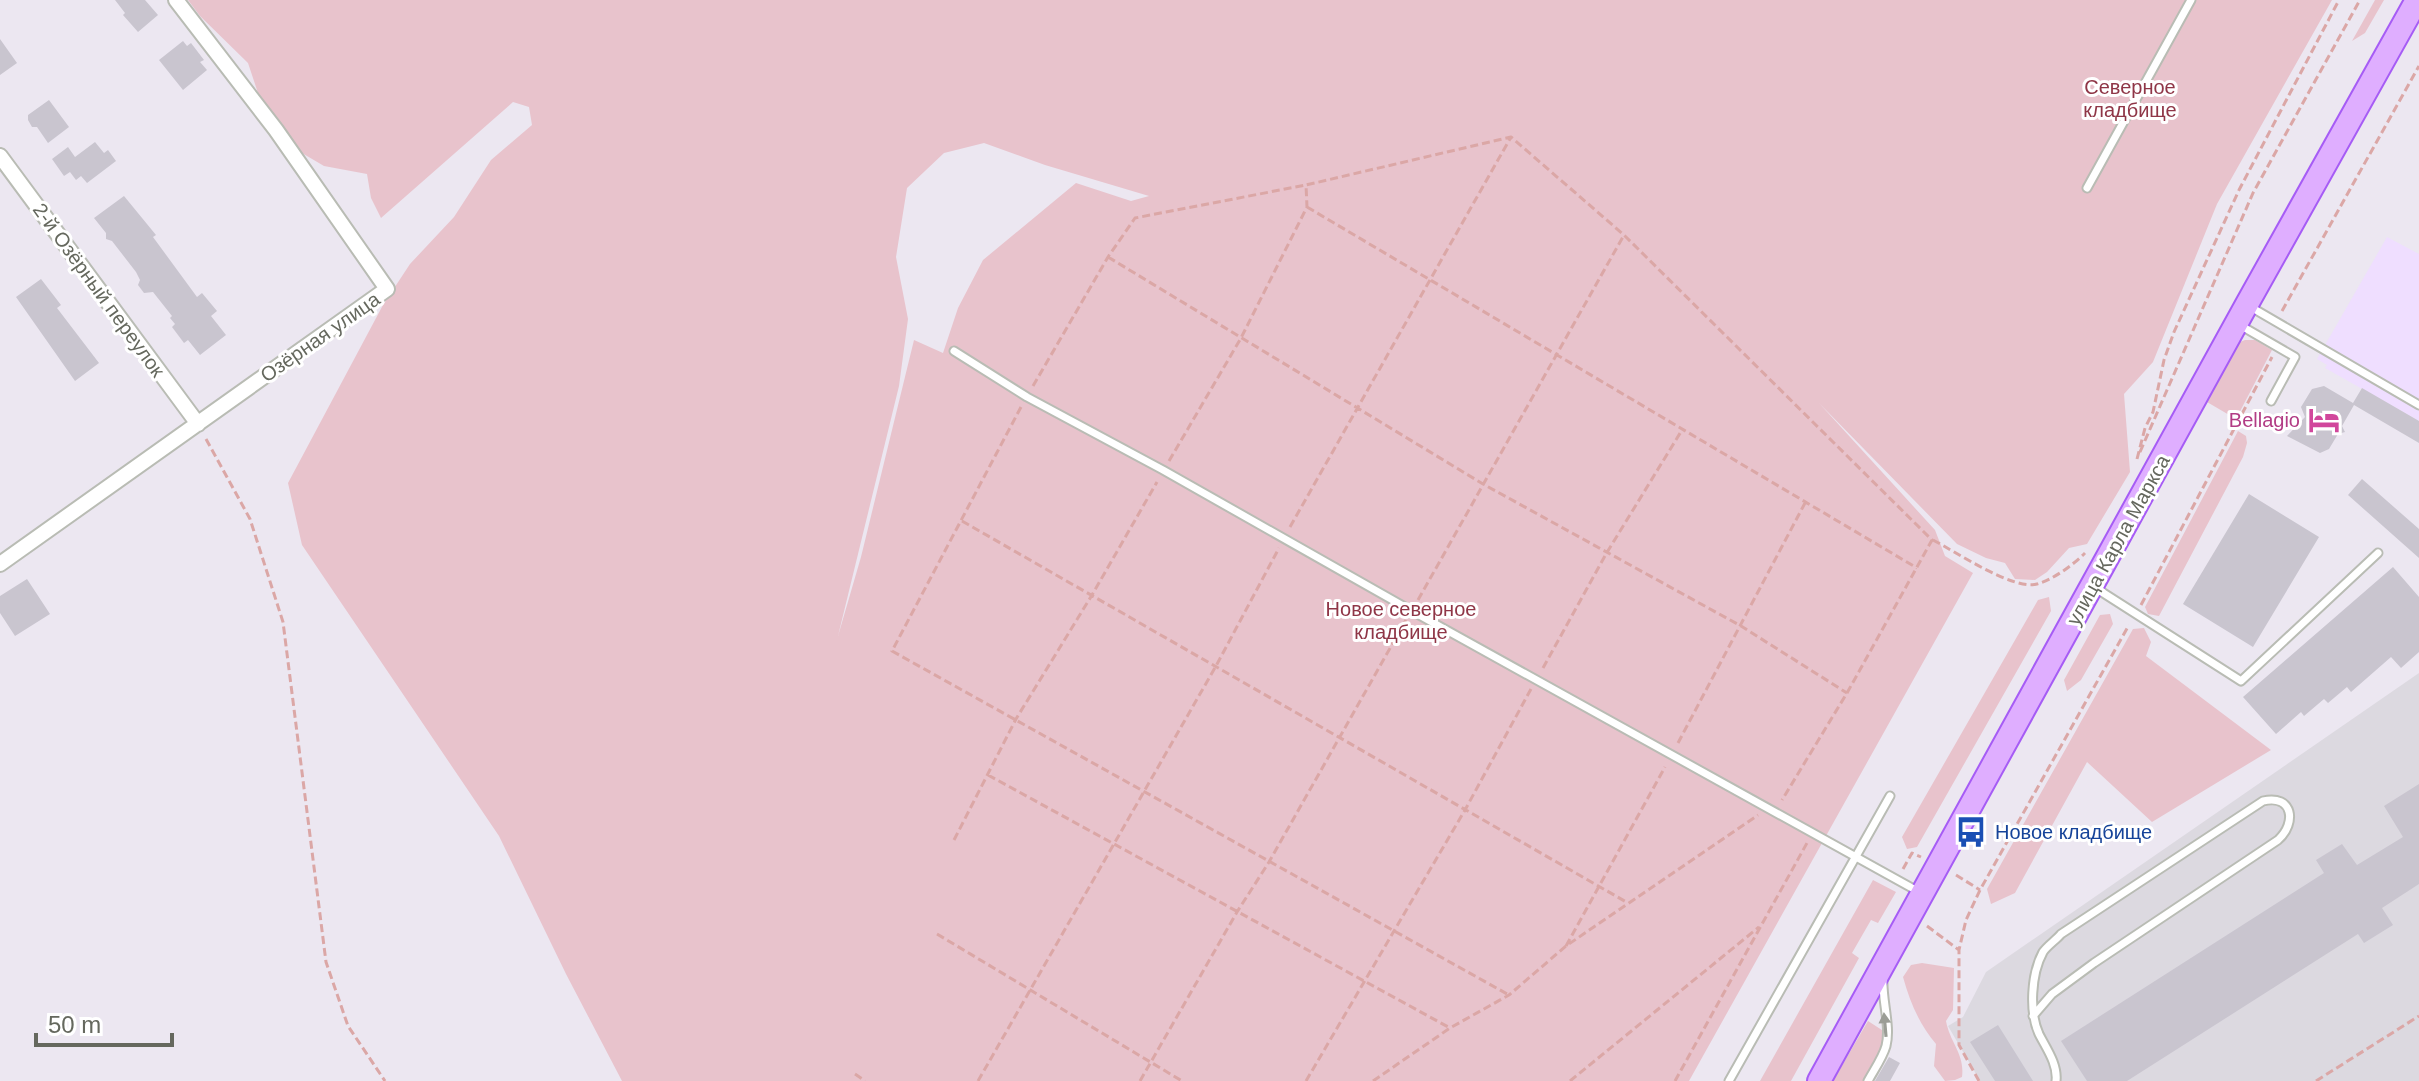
<svg xmlns="http://www.w3.org/2000/svg" width="2419" height="1081" font-family="Arial,sans-serif">
<rect width="100%" height="100%" fill="#ece7f1"/>
<!-- commercial -->
<path fill="#efdeff" d="M2387,237L2419,254V421L2325,368L2327,365L2317,359Z"/>
<!-- industrial -->
<path fill="#dcd9e0" d="M2419,673V1081H1980L1948,1026L1963,1017L1986,972Z"/>
<!-- green -->
<path fill="#e8c3cc" fill-rule="evenodd" d="M188,0H2332L2217,204L2153,362L2124,394L2130,472L2087,544L2069,548L2047,572L2035,580L2015,579L2005,563L1986,558L1957,544L1819,403L1935,530L1945,556L1973,573L1689,1081H622L566,974L499,836L302,545L288,483L383,305L410,264L454,217L491,160L532,125L529,107L513,102L381,218L371,198L367,174L324,166L290,146L258,93L248,63L200,16ZM984,143L1045,165L1149,196L1131,201L1076,183L983,260L958,308L943,353L914,340L861,557L838,636L899,386L908,319L896,257L907,188L944,153Z
M2375,0H2384L2365,33L2352,41Z
M2245,340H2255L2272,350L2236,419L2207,402L2240,342Z
M2238,431L2246,436L2247,443L2243,457L2159,616L2148,614L2145,607Z
M2049,597L2051,611L1917,847L1907,849L1902,837L2038,600Z
M2110,614L2113,624L2081,680L2067,691L2064,680L2100,615Z
M2144,628L2151,642L2146,656L2271,750L2152,822L2087,762L2015,893L1991,904L1987,889L2133,629Z
M1873,880L1896,892L1878,923L1871,920L1852,953L1859,958L1791,1081H1760Z
M1922,963L1954,968L1953,1010L1946,1021C1950,1043 1965,1054 1962,1077L1955,1080L1945,1081L1934,1066L1936,1044C1919,1024 1910,1002 1903,977L1911,965Z
M1868,1021L1885,1032V1045L1865,1081H1833Z"/>
<!-- building -->
<path fill="#c9c5cf" d="M115,0H145L158,15L138,32L123,15L125,13Z
M0,39L17,63L0,75Z
M183,41L187,46L191,43L204,60L200,62L207,70L183,90L159,60Z
M49,100L69,127L48,143L37,127H32L28,120V115Z
M95,142L104,153L108,150L116,161L87,183L81,176L76,180L70,172L64,176L52,159L68,147L75,157Z
M124,196L156,235L153,237L197,297L202,293L217,311L211,316L226,335L200,355L188,340L184,343L172,327L175,324L170,318L172,316L153,292L144,293L138,285L140,280L136,272L112,241L106,239V233L94,218Z
M41,279L61,305L57,308L99,363L75,381L16,297Z
M2324,386L2353,403L2362,388L2419,421V443L2354,405L2342,426L2345,432L2338,434L2329,449L2320,453L2287,436L2305,417L2301,407L2312,389Z
M2362,479L2419,529V558L2348,495Z
M2249,494L2319,537L2253,647L2183,604Z
M2393,567L2419,597V652L2401,668L2391,657L2351,692L2347,687L2328,703L2324,699L2304,716L2301,712L2276,734L2243,697Z
M27,579L50,614L15,636L0,613V596Z
M2419,784V884L2382,908L2393,925L2364,943L2358,934L2127,1081H2087L2061,1041L2324,873L2316,860L2342,844L2357,865L2403,837L2384,806Z
M1998,1025L2033,1081H1995L1970,1042Z
M1889,1057L1900,1063L1890,1081H1875Z"/>
<g fill="none" stroke-linecap="round" stroke-linejoin="round">
<defs>
<path id="service" d="M2087,188L2191,0
M2249,306L2419,405
M2238,324L2295,357L2271,401
M954,351L1027,397L1163,470L1412,611L1921,893
M2094,587L2241,681L2378,553
M2033,1016L2052,994L2094,963L2278,840C2297,823 2293,794 2263,801L2061,934C2056,940 2047,946 2043,952C2031,974 2029,1012 2039,1034C2046,1048 2058,1064 2056,1081
M1729,1081L1890,796
M1868,1081C1874,1070 1883,1057 1886,1046C1891,1027 1882,1000 1883,980"/>
<path id="minor" d="M0,156L198,424
M0,564L387,289L276,130L176,0"/>
<path id="primary" d="M1819,1081L2247,304L2417,0"/>
</defs>
<!-- service casing -->
<use href="#service" stroke="#b9bcb4" stroke-width="11"/>
<!-- minor casing -->
<use href="#minor" stroke="#b9bcb4" stroke-width="18"/>
<!-- primary casing -->
<use href="#primary" stroke="#a65cf5" stroke-width="26"/>
<!-- path -->
<path stroke="#dba7a6" stroke-width="3" stroke-dasharray="8 4" stroke-linecap="butt" d="M1307,207L1917,568
M1108,257L1483,484L1741,626L1847,693
M2282,311L2419,66
M1033,386L1108,257L1135,218L1306,185
M1021,407L892,651L1509,995
M206,439L250,519L283,622L326,962L348,1026L385,1081
M2140,452L2253,193L2360,0
M2137,459L2145,428L2153,412L2164,360L2174,332L2239,190L2339,0
M1169,461L1241,338L1307,207L1306,185L1511,137L1624,235L1932,540L1847,693L1782,800
M962,521L1628,903
M1290,527L1511,137
M1933,540C1956,552 2014,591 2037,584C2054,579 2073,565 2085,553
M1418,600L1624,235
M2141,605L2272,357
M1543,668L1606,554L1682,430
M1678,743L1805,503
M988,775L1450,1028
M954,840L1016,719L1092,595L1157,482
M1903,869L1912,853L1921,857
M1956,875L1980,890
M1927,926L1959,950
M937,934L1182,1081
M1566,946L1665,767
M855,1074L865,1081
M978,1081L1216,666L1279,548
M1140,1081L1237,912L1269,862L1406,620
M1306,1081L1465,810L1531,689
M1373,1081L1450,1028L1509,995L1566,946L1758,815
M1570,1081L1759,927
M1675,1081L1807,843
M1979,1081L1959,1045V950L1966,920L1980,890L2129,625
M2316,1081L2419,1016"/>
<!-- service -->
<use href="#service" stroke="#fff" stroke-width="7"/>
<!-- minor -->
<use href="#minor" stroke="#fff" stroke-width="14"/>
<!-- primary -->
<use href="#primary" stroke="#dfaeff" stroke-width="22"/>
</g>
<!-- one-way arrows -->
<defs><path id="oneway-solid" d="M-6-.8H1V-3.2L6.5 0L1 3.2V.8H-6Z" transform="scale(2)"/></defs>
<use fill="#9b9d96" href="#oneway-solid" transform="translate(1885 1025) rotate(-95)"/>
<!-- icons -->
<defs>
<symbol id="hotel-bare" viewBox="-9 -9 18 18"><path d="M-6-4.5h1.5V1H6V5H4.5V3h-9V5H-6ZM-4 0a1.8 1.8 0 1 1 3.6 0ZM.5 0V-2.5h3Q6-2.5 6 0Z" fill="#d1479c" stroke="#fff" stroke-width="2.5" paint-order="stroke"/></symbol>
<symbol id="bus-bare" viewBox="-9 -9 18 18"><path d="M-5-6H5V4H4V6H2V4H-2V6H-4V4H-5ZM-3.5-4V0h7V-4ZM-3.5 1.2v1.5H-2V1.2ZM2 1.2v1.5H3.5V1.2Z" fill="#1a4fb4" stroke="#fff" stroke-width="2.5" paint-order="stroke"/></symbol>
</defs>
<g fill-rule="evenodd">
<use href="#hotel-bare" x="2302" y="398" width="44" height="44"/>
<use href="#bus-bare" x="1949" y="810" width="44" height="44"/>
</g>
<g text-anchor="middle" dominant-baseline="central" stroke-width="6" stroke-linejoin="round" paint-order="stroke">
<!-- park labels -->
<g font-size="20" fill="#8f3647" stroke="#fff">
<text x="2130" y="87">Северное<tspan x="2130" dy="23">кладбище</tspan></text>
<text x="1401" y="609">Новое северное<tspan x="1401" dy="23">кладбище</tspan></text>
</g>
<!-- street labels -->
<g font-size="20" fill="#65685e" stroke="#fff">
<text transform="translate(99 290) rotate(54)">2-й Озёрный переулок</text>
<text transform="translate(320 337) rotate(-35)">Озёрная улица</text>
<text transform="translate(2118 540) rotate(-61)">улица Карла Маркса</text>
</g>
<!-- hotel labels -->
<g font-size="20" fill="#b23c85" stroke="#fff" text-anchor="end">
<text x="2300" y="420">Bellagio</text>
</g>
<!-- transit labels -->
<g font-size="20" fill="#164399" stroke="#fff" text-anchor="start">
<text x="1995" y="832">Новое кладбище</text>
</g>
</g>
<!-- scale -->
<path d="M36 1033v12h136v-12" fill="none" stroke="#65685e" stroke-width="4"/>
<text x="48" y="1033" font-size="24" fill="#65685e" stroke="#ffffff" stroke-width="6" paint-order="stroke">50 m</text>
</svg>
